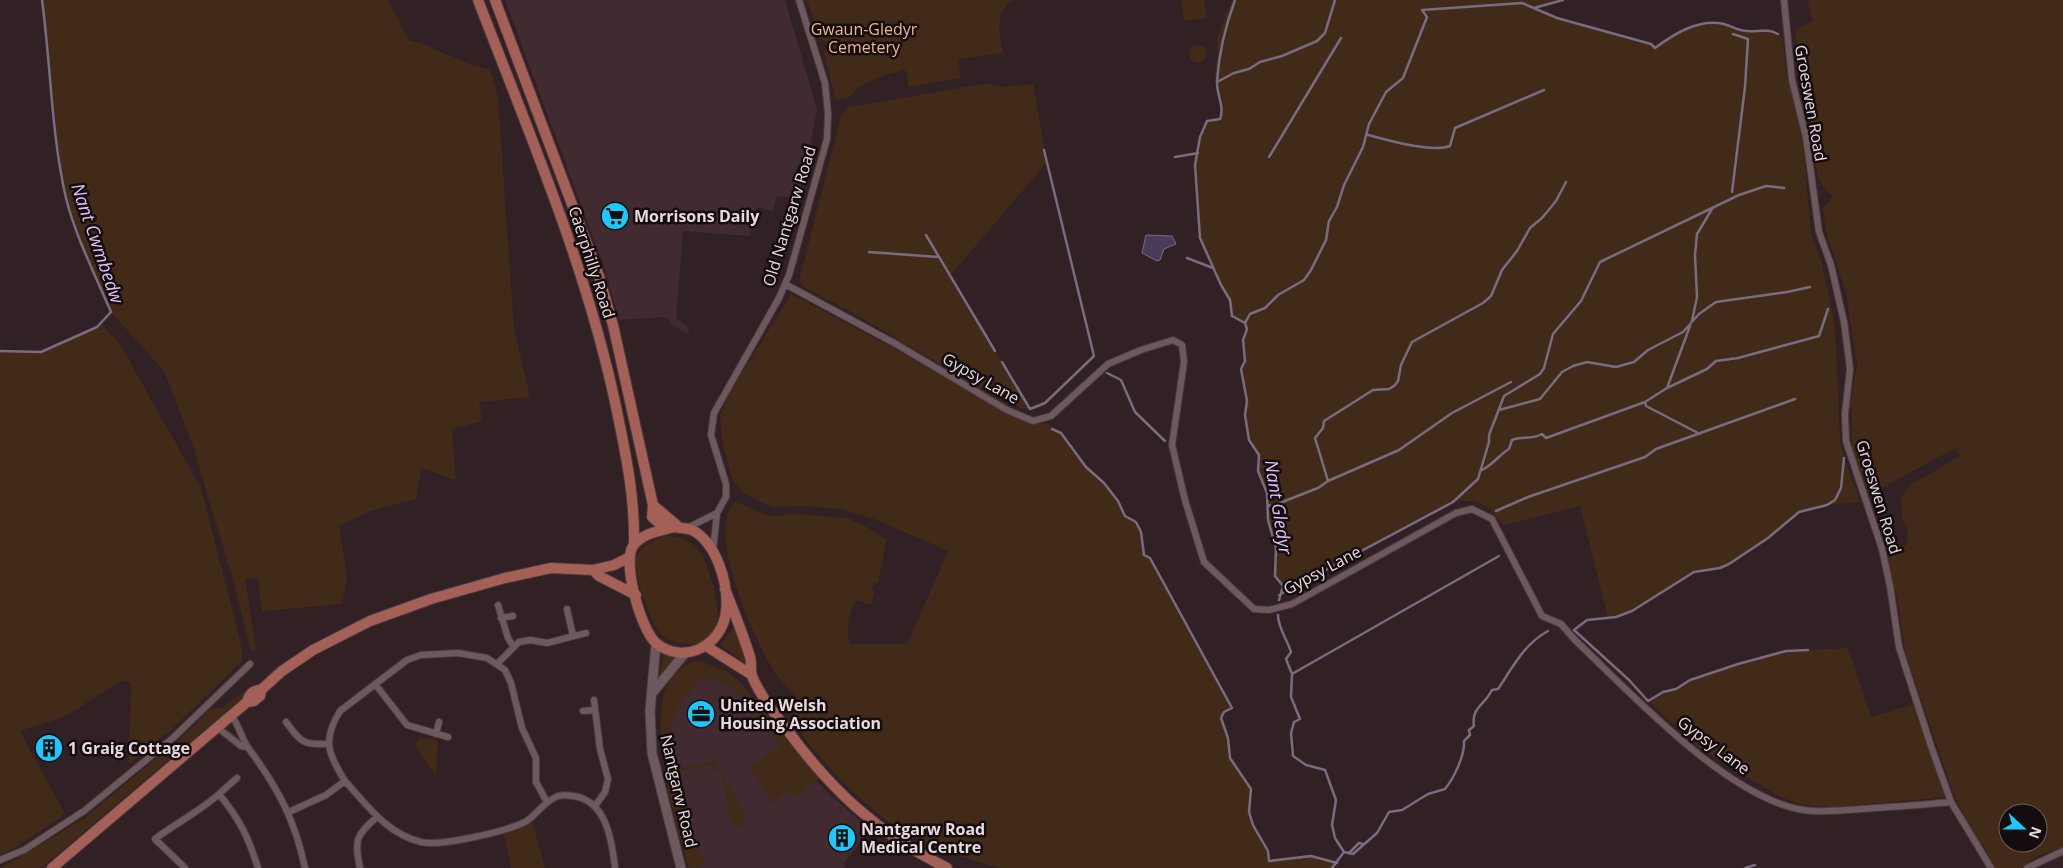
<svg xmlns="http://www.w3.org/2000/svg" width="2063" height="868" font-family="'Open Sans',sans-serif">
<rect width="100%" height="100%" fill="#312024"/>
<!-- built -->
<path fill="#422b30" d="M505,0H785L817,109L807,163L799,164L795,172L802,182L797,199L777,196L772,211L757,207L749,236L683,231L676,318L689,328L688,334L672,325L666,317L619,320L606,272Z
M685,668L732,681L809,773L831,796L871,830L843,864L846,868H689L679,833L662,734Z"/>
<!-- green -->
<path fill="#412b18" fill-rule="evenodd" d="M42,0H388L409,40C437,47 461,64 490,70L498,97L514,328L530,397L479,402L482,421L452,429L456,480L421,468L416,499L370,511L339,526L347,578L342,604L262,611L258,578L245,579L256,648L254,651H251L233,580L192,443L164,371L111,312L92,270L66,199L51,101L48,40Z
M807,0H1013C994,14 999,33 1003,53L958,59L961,78L908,87L906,70C885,75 861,80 849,98L836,100L824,53L827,48L825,41L820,39Z
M1181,0H1204L1207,18L1184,21Z
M1232,0H1563L1534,8L1557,18L1651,44L1655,48L1671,36L1694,25L1710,24H1723L1747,31L1771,30L1783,39L1787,77L1799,115L1803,147L1811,233L1822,263L1835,325L1840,440L1844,458L1860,502L1827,505L1799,512L1768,538L1729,564L1720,568L1694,572L1632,611L1616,617L1608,618L1580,506L1503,525C1487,504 1480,498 1453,502L1279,595L1283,586L1275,576L1276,548L1268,520L1267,493L1258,471L1259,455L1249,440L1245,415L1247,401L1241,369L1245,361L1243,340L1247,329L1245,323L1232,316L1230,300L1221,285L1200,238L1195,165L1200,137L1207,121L1220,119C1225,106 1216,92 1217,78H1214L1218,54L1217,39Z
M1807,0H2063V847L2037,856L2021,868H1995L1983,844L1975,838L1954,795L1905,653L1898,602L1888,559L1907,544L1908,530L1902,517L1901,498L1910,485L1960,456L1955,448L1869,495L1852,449L1851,399L1857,364L1846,293L1826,232L1823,208L1833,197L1822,185L1817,174L1808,110L1799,73L1795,30L1813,21ZM2008,813H2038V843H2008Z
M1189 54a9 9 0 1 1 18 0a9 9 0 1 1-18 0Z
M989,83L1001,87L1033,84L1047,162L950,276L1030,409L1021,408L987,391L846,309L807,289L799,281L841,115L849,107Z
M791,294L893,348L1010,416L1031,424L1048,423L1052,429L1061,433L1086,467L1104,483L1118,501L1125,516L1136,522L1141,532L1144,555L1150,558L1232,708L1224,712L1221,718L1228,738L1230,758L1251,789L1249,812L1253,825L1268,851L1269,861L1311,856L1337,863L1335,868H999C967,859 932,848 902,831C873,814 816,759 799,729C793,719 794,708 795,696C788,687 779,679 773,669C755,642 703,525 736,502L769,516L796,514L846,518L865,526L887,540L878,583H874L872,590L875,591L871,605L857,600C848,610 846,631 850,644H907L948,551L877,520L840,509L802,506L772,507L744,494L733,481L722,442L720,414L730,393Z
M101,323L121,346L201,488L241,644L242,661L173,728L129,764L131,683L122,680L66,716L20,731L65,814L16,847L0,855V351L42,352L97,327Z
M665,536C683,536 695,542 704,558C712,581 736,642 692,644C680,645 669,641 660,633C651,625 633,571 636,558C640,545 654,540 665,536Z
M734,627L747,662L745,663L720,645Z
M1848,648L1871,717L1915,704L1945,797L1835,807L1803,805L1780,797L1701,749L1648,701L1663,692L1676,689L1690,680L1757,658L1786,651Z
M664,654L676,658L660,677L659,676Z
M700,661L728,672L741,683L819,778L795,798L791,793L786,792L772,804L750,766L781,746C762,720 737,678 701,679C668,712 666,724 676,769L714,761L713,757L720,769L713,770L710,765L677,772L693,845L705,860L700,868H689C677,825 634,693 685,666C689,663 695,662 700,661Z
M244,691L249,692L41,868H1L85,818L191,729L210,709L222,708Z
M420,737L438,741L436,776L415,746Z
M721,772L745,815V823L738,829L732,826Z
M531,817L545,868H511L503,829Z"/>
<!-- water -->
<path fill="#4a3b58" stroke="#796b80" d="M1146,235L1172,236L1176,244L1164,249L1160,260L1157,261L1142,253Z"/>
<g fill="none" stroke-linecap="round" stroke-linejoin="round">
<!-- stream -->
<path stroke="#796b80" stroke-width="2.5" d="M1235,0C1225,27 1219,52 1217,81C1216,94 1225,106 1220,119L1207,121L1200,137L1195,165L1200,238L1221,285L1230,300L1232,316L1245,323L1247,329L1243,340L1245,361L1241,369L1247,401L1245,415L1249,440L1259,455L1258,471L1267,493L1268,520L1276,548L1275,576L1283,586L1279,600
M1534,8L1563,0
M1217,82L1234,73L1249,69L1260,62L1282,56L1317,41L1325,33L1335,0
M1368,135C1388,140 1431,153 1450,146L1455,128L1544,90
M1175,157L1198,153
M1269,157L1341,38
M1732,192L1745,87L1748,39L1733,34
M926,235L995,351
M869,252L938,257
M1187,258L1213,268
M1692,321L1697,297L1695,255L1697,234L1712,209
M1245,323L1250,314L1265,308L1278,295L1304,280L1311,270L1326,240L1329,221L1337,207L1344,185L1363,147L1369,124L1386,92L1403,78L1427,17L1422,10L1522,3L1557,18L1651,44L1655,48C1674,34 1699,18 1724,24C1732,26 1738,31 1747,31C1758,32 1768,28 1778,34
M0,351L41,352L97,327L111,312C96,277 75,235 66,198C51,133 51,66 42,0
M1002,362L1030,409L1045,403L1094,356L1044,150
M1107,373L1121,380L1135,412L1165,441
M1667,388L1690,326
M1645,402L1646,406L1700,434
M1499,410L1540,399L1562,372L1573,366L1587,362L1616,367L1634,362L1648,350L1683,332L1699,314L1716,302L1787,292L1810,287
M1052,429L1061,433L1086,467L1104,483L1118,501L1125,516L1136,522L1141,532L1144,555L1150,558L1232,708L1224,712L1221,718L1228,738L1230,758L1251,789L1249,812L1253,825L1268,851L1269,861L1311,856L1337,863
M1482,470C1494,464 1499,455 1509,449L1512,440C1522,436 1532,440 1542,434L1546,438L1645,402L1667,388L1707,369L1716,361L1738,358L1819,336L1828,309
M1328,481L1315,438L1323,428L1324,421L1373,390L1389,389L1394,386L1398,381L1401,365L1412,342L1483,303L1491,296L1502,270L1517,251L1530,228L1542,218L1556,201L1566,182
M1268,505L1272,506L1318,488L1328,481L1399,450L1452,413L1511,382
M1496,511L1528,497L1645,457L1656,449L1795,399
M1279,595L1453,502L1478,479L1489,442V435L1504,396L1540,374L1544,368L1553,334L1581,301L1600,262L1739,195L1766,186L1784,188
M1278,615C1278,628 1287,639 1291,652L1286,659L1292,674L1291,697L1300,719L1294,722L1291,733L1293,756L1306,765L1325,770L1336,800L1332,825L1335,838L1344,852L1332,868
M1808,650L1786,651L1738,664L1690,680L1676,689L1663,692L1648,701L1629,680L1574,630L1587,620L1616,617L1632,611L1694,572L1720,568L1729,564L1768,538L1799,512L1827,505L1835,500L1841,488L1844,458
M1292,674L1499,556
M1344,852L1353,854L1377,833L1389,812L1402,810L1428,794L1445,789C1454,778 1465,755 1464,741L1470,735L1469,730L1474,726C1471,707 1485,705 1492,690L1498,689C1513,667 1524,644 1548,631
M1349,853L1359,843L1363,844
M1745,868L1755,865"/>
<defs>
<path id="minor" d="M1784,0L1792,80L1806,137L1819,232L1831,265L1844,322L1850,369L1845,414L1846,441L1882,549L1890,586L1899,647L1931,746L1951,802L1991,868
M785,284L896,344L1007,410L1033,421L1051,416L1108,364L1141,350L1173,340L1182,345L1184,362L1172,445L1185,500L1204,562L1254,609L1269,610L1292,604L1456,513L1472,509L1492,519L1542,616L1561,624L1575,640C1630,692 1728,799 1804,810C1822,813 1842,810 1861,809C1891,807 1921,805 1951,802
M687,528L717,513
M713,551L717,513L726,497V484L711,435L714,413L779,298L789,275L827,139L828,114L825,83L799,0
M498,605L508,638L513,646
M567,609L573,636
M501,618L513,616
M497,664L519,642L530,640L547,643L586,633
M375,684L407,725L448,737
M594,700L600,749L608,779L605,792L595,806
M583,711L595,710
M231,715C239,725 242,740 249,749C278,788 295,820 305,868
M286,722C301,742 302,745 328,744
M217,727L241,746L247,747
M436,734L439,722
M345,781C328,754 322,740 340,711L407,660L421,655L458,653L487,658L505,670L511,683L522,728L536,758V782L547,802
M219,794L237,778
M289,812L326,795L345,781C367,805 387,834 421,842C440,847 507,831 525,822C537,815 544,801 558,796C562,795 568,795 573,796C606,800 612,840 615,868
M0,860L24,850L84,811L173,738L250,664
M185,868L155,839C176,823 199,812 219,794C240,820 248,836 258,868
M360,868C354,840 356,835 377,817
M2027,868L2063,851"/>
<path id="secondary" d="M656,643L650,711L652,753L681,868
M654,691L686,652"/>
<path id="primary" d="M478,0C529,133 585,263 615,402C625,450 635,495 634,544
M495,0L599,276L613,325L653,505L652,517L666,529
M653,505L680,528
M674,527C680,528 686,528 692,530C717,543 729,585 726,611C723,645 684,666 656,643C641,630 622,563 633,546C642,533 660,531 674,527Z
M593,570L599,576L636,595
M725,589C734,612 743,634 750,657C752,663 750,670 752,676C759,694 773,712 785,727C830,789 878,834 947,868
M706,646L752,675
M247,702L254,701L260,696L261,690L282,671L313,650L370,621L431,599L505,578L551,568L593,570L614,565L630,557
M52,868L247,702C249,694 253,690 261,690"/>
</defs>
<!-- minor casing -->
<use href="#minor" stroke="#4a3b3f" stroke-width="8"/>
<!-- secondary casing -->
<use href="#secondary" stroke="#4a3b3f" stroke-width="11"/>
<!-- primary casing -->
<use href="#primary" stroke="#4a3b3f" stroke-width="12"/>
<!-- minor -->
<use href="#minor" stroke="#6d595d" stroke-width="6"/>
<!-- secondary -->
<use href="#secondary" stroke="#6d595d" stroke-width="9"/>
<!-- primary -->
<use href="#primary" stroke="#a45f56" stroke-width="10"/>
</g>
<!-- icons -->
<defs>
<symbol id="supermarket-disc" viewBox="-11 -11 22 22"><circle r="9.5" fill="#1bcafc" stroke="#140c0e"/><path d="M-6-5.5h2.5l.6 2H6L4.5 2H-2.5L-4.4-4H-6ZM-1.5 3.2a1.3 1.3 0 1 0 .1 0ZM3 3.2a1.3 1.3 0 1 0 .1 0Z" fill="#111"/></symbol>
<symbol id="office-disc" viewBox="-11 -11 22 22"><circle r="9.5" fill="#1bcafc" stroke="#140c0e"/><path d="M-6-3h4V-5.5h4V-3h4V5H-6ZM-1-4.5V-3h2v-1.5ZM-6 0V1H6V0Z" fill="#111"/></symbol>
<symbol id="building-disc" viewBox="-11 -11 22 22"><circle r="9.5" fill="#1bcafc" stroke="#140c0e"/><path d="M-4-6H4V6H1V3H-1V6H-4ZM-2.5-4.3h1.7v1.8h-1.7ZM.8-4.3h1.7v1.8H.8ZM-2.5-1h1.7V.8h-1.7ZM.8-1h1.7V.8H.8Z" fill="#111"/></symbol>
</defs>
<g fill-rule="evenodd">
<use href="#supermarket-disc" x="599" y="200" width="32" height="32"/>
<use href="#office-disc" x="685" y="698" width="32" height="32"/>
<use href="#building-disc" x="33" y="732" width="32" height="32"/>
<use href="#building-disc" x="826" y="822" width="32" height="32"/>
</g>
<g text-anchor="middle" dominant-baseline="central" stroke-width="5" stroke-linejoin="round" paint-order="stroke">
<!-- park labels -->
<g font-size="16" fill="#edb88e" stroke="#140c0e">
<text x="864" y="29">Gwaun-Gledyr<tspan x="864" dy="18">Cemetery</tspan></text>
</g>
<!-- street labels -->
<g font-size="16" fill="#e7dbde" stroke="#140c0e">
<text transform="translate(1811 103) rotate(80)">Groeswen Road</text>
<text transform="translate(789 216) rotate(-73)">Old Nantgarw Road</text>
<text transform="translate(592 262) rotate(72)">Caerphilly Road</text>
<text transform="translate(981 378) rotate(30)">Gypsy Lane</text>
<text transform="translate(1879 497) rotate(73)">Groeswen Road</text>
<text transform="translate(1322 570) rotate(-28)">Gypsy Lane</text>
<text transform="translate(1714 745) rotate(37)">Gypsy Lane</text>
<text transform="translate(679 791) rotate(77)">Nantgarw Road</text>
</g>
<!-- poi labels -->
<g font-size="16" font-weight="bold" fill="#e7dbde" stroke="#140c0e" text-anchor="start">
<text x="634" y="216">Morrisons Daily</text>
<text x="720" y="705">United Welsh<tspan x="720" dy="18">Housing Association</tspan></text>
<text x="68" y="748">1 Graig Cottage</text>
<text x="861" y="829">Nantgarw Road<tspan x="861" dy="18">Medical Centre</tspan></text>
</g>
<!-- water labels -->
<g font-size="18" font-style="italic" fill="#dfc1fa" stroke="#140c0e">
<text transform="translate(98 243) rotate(71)">Nant Cwmbedw</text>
<text transform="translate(1279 507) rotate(81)">Nant Gledyr</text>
</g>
</g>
<!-- north arrow -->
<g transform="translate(2023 828) rotate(111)"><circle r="24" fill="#140c0e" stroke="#685f61"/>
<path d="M0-4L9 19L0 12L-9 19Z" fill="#1bcafc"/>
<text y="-8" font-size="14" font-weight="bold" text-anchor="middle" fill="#e7dbde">N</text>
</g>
</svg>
